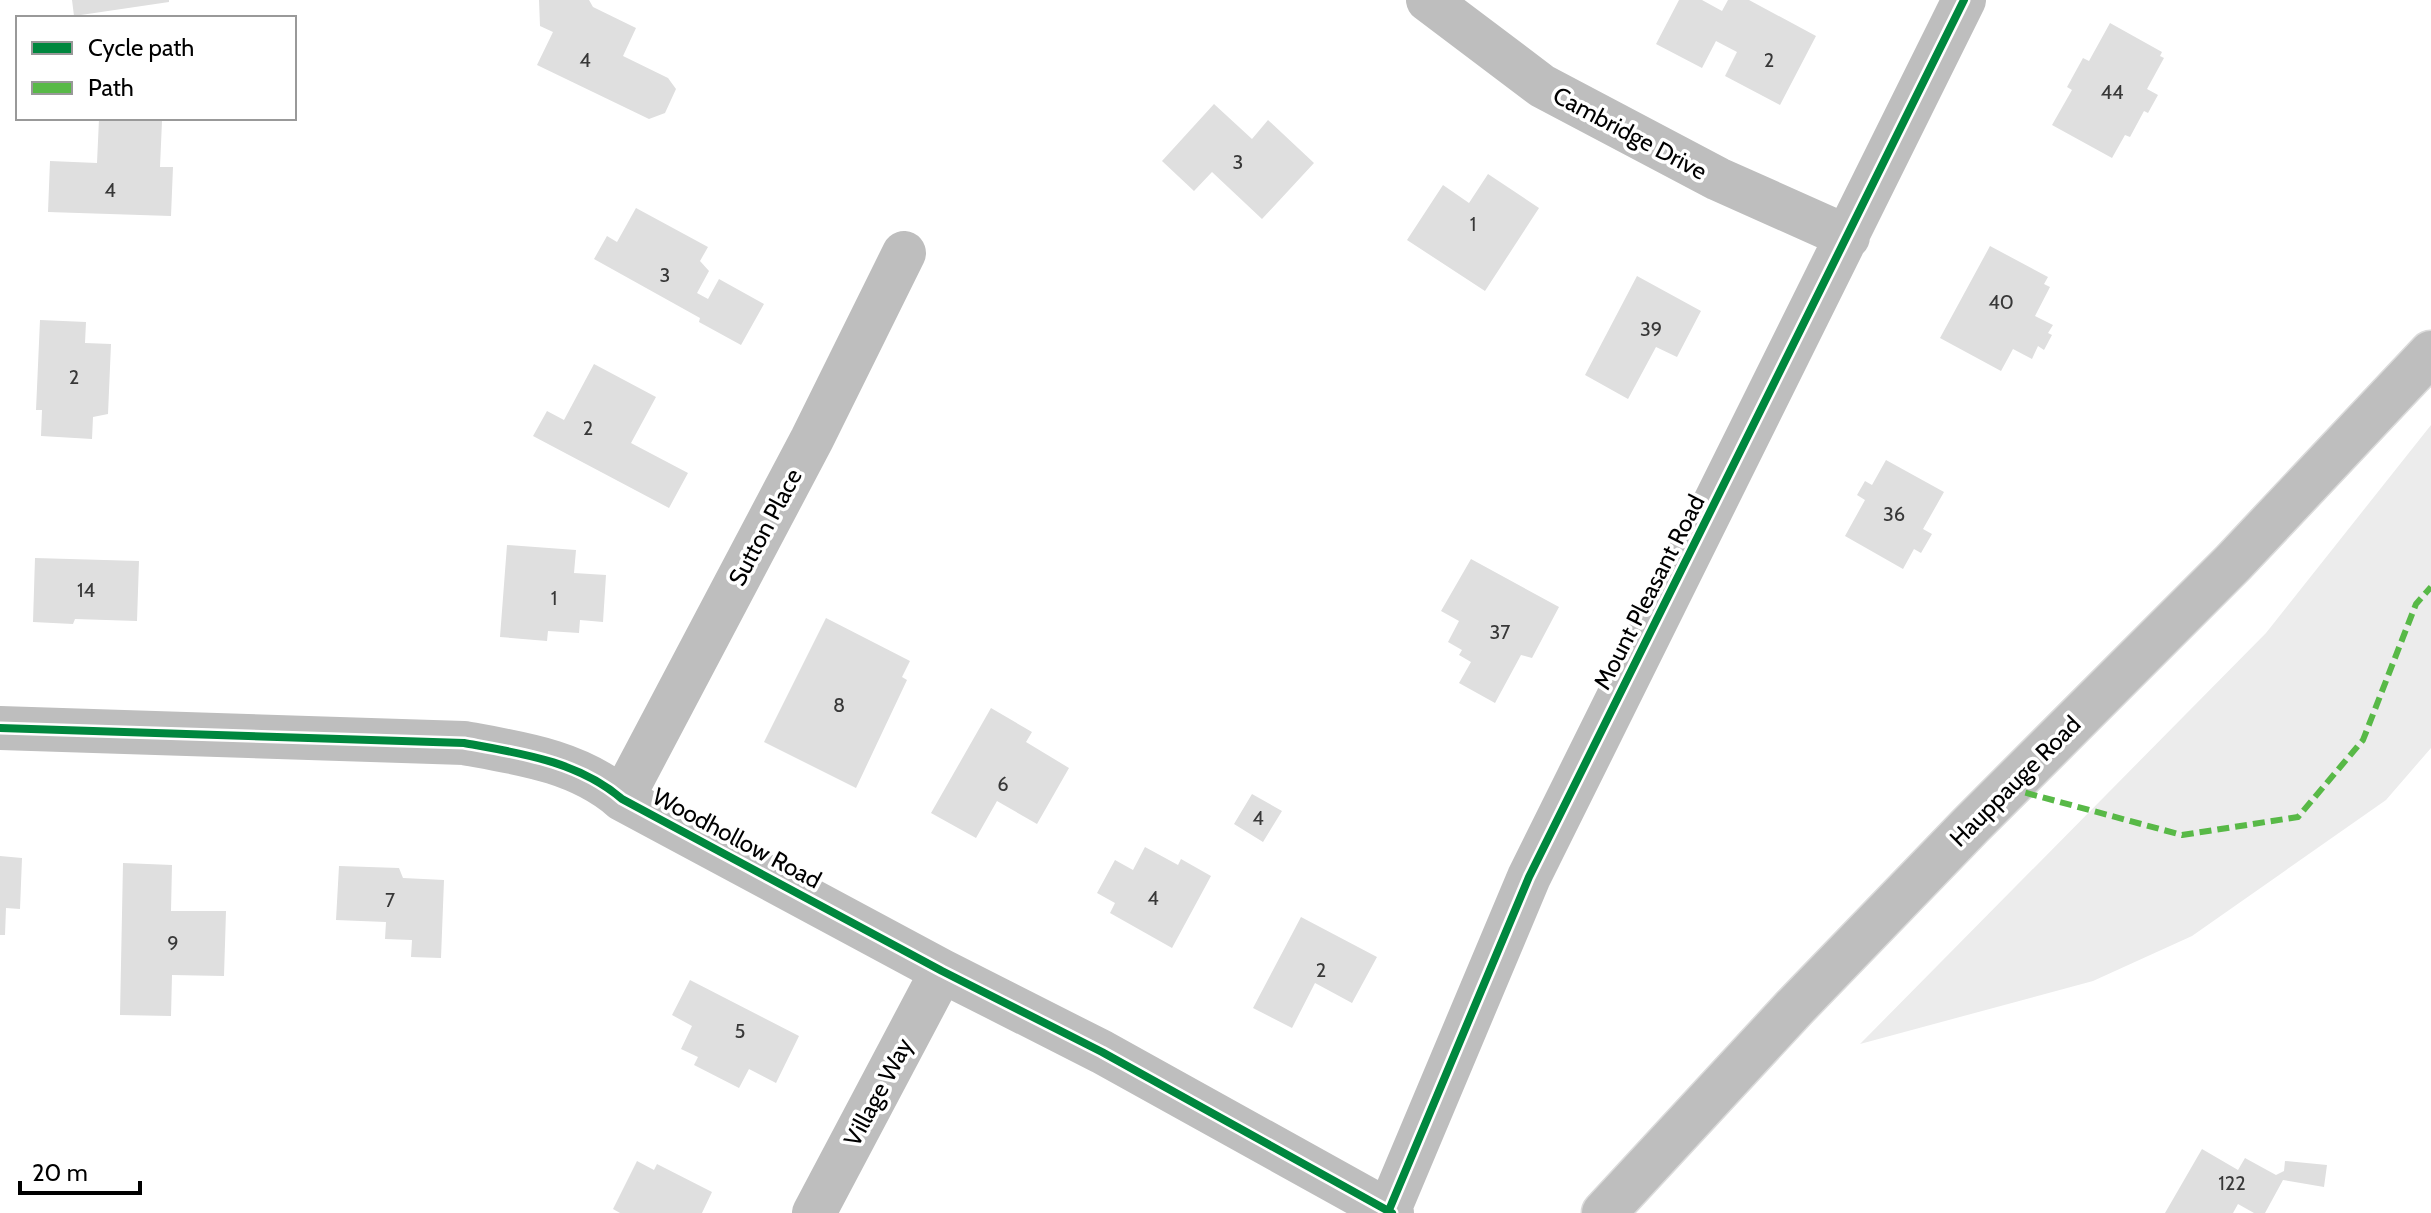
<svg xmlns="http://www.w3.org/2000/svg" width="2431" height="1213" font-family="Cabin,sans-serif">
<rect width="100%" height="100%" fill="#fff"/>
<!-- green -->
<path fill="#ececec" d="M2431,425V748L2386,800L2192,936L2093,981L1860,1044L2266,633Z"/>
<!-- building -->
<path fill="#dfdfdf" d="M72,0H169V2L74,16Z
M539,0H589L593,7L636,28L623,56L668,78L676,89L665,113L649,119L537,65L553,32L540,26Z
M1679,0H1702L1722,11L1728,0H1749L1816,36L1780,105L1725,76L1737,52L1716,41L1702,68L1656,44Z
M2110,23L2162,52L2160,56L2164,58L2147,89L2158,95L2148,113L2144,111L2130,137L2125,135L2112,158L2052,125L2072,90L2067,87L2083,58L2089,61Z
M1214,104L1252,139L1268,120L1314,163L1262,219L1212,172L1194,191L1162,161Z
M99,119L162,121L160,167H173L171,216L48,212L50,161L97,163Z
M1488,174L1539,208L1485,291L1407,240L1443,185L1469,203Z
M636,208L708,247L700,261L709,271L697,293L708,299L719,279L764,304L741,345L699,322L700,318L594,259L607,236L617,242Z
M1990,246L2048,277L2044,284L2050,287L2035,316L2053,325L2048,333L2052,335L2044,350L2038,346L2032,359L2013,349L2001,371L1940,338Z
M1637,276L1701,311L1677,357L1656,347L1628,399L1585,375Z
M40,320L86,322L85,343L111,344L108,414L93,417L92,439L41,436L42,410H36Z
M594,364L656,397L631,443L688,473L669,508L533,436L547,411L564,420Z
M1886,460L1944,492L1923,529L1932,534L1921,553L1914,549L1903,569L1845,536L1865,500L1857,495L1865,481L1872,485Z
M507,545L576,550L574,573L606,575L603,622L580,620L579,633L548,631L547,641L500,637Z
M35,558L139,561L137,621L75,619L73,624L33,622Z
M1471,559L1559,607L1532,658L1521,655L1495,703L1459,683L1471,662L1459,655L1462,650L1448,642L1459,621L1441,611Z
M826,618L910,661L902,677L907,680L856,788L764,742Z
M991,708L1032,732L1026,742L1069,768L1037,824L997,801L976,838L931,813Z
M1252,794L1282,811L1263,842L1234,824Z
M1145,847L1178,865L1181,859L1211,876L1172,948L1110,913L1115,903L1097,893L1115,860L1133,870Z
M0,856L22,858L20,909L6,908L5,935H0Z
M123,863L172,865L171,911H226L224,976L172,975L171,1016L120,1015Z
M339,866L399,868L403,878L444,880L441,958L411,957L412,940L385,939L386,922L336,920Z
M1301,917L1377,957L1352,1003L1315,983L1292,1028L1253,1008Z
M690,980L799,1036L776,1083L749,1069L739,1088L694,1065L698,1057L681,1049L692,1026L672,1015Z
M2202,1149L2238,1170L2245,1158L2276,1175L2284,1171L2285,1161L2327,1165L2324,1187L2283,1180L2265,1213H2254L2238,1204L2233,1213H2165Z
M637,1161L654,1170L657,1164L712,1192L702,1213H620L613,1209Z"/>
<g fill="none" stroke-linecap="round" stroke-linejoin="round">
<defs>
<path id="major" d="M1604,1213L1794,1008L1971,825L2233,563L2431,353"/>
</defs>
<!-- major casing -->
<use href="#major" stroke="#dbdbdb" stroke-width="47"/>
<!-- minor -->
<path stroke="#bebebe" stroke-width="44" d="M1428,0L1542,86L1718,179L1848,237
M0,728L464,743C519,753 578,761 622,799L942,971L1102,1052L1392,1213
M622,799L812,439L904,253
M1389,1210L1529,877L1964,0
M814,1213L942,971"/>
<!-- major -->
<use href="#major" stroke="#bebebe" stroke-width="44"/>
<!-- quiet -->
<path stroke="#58b947" stroke-width="6" stroke-dasharray="12 6" stroke-linecap="butt" d="M2008,788L2182,835L2298,817L2363,740L2416,604L2431,587"/>
<defs>
<path id="cycleway" d="M0,728L464,743C519,753 578,761 622,799L942,971L1102,1052L1392,1213
M1389,1210L1529,877L1964,0"/>
</defs>
<!-- cycleway casing -->
<use href="#cycleway" stroke="#fff" stroke-width="13"/>
<!-- cycleway -->
<use href="#cycleway" stroke="#00873e" stroke-width="8"/>
</g>
<g text-anchor="middle" dominant-baseline="central" stroke-width="7" stroke-linejoin="round" paint-order="stroke">
<!-- number labels -->
<g font-size="20" fill="#383838">
<text x="585" y="60">4</text>
<text x="1769" y="60">2</text>
<text x="2112" y="92">44</text>
<text x="1238" y="162">3</text>
<text x="110" y="190">4</text>
<text x="1473" y="224">1</text>
<text x="665" y="275">3</text>
<text x="2001" y="302">40</text>
<text x="1651" y="329">39</text>
<text x="74" y="377">2</text>
<text x="588" y="428">2</text>
<text x="1894" y="514">36</text>
<text x="86" y="590">14</text>
<text x="554" y="598">1</text>
<text x="1500" y="632">37</text>
<text x="839" y="705">8</text>
<text x="1003" y="784">6</text>
<text x="1258" y="818">4</text>
<text x="1153" y="898">4</text>
<text x="390" y="900">7</text>
<text x="173" y="943">9</text>
<text x="1321" y="970">2</text>
<text x="740" y="1031">5</text>
<text x="2232" y="1183">122</text>
</g>
<!-- street labels -->
<g font-size="24" fill="#000" stroke="#fff">
<text transform="translate(1630 133) rotate(28)">Cambridge Drive</text>
<text transform="translate(765 527) rotate(-62)">Sutton Place</text>
<text transform="translate(1649 592) rotate(-63)">Mount Pleasant Road</text>
<text transform="translate(2015 781) rotate(-45)">Hauppauge Road</text>
<text transform="translate(737 838) rotate(28)">Woodhollow Road</text>
<text transform="translate(878 1092) rotate(-62)">Village Way</text>
</g>
</g>
<!-- legend -->
<rect x="16" y="16" width="280" height="104" fill="#ffffff" stroke="#999999" stroke-width="2"/>
<rect x="32" y="42" width="40" height="12" fill="#00873e" stroke="#999999" stroke-width="2"/>
<text x="88" y="56" font-size="24" fill="#000000">Cycle path</text>
<rect x="32" y="82" width="40" height="12" fill="#58b947" stroke="#999999" stroke-width="2"/>
<text x="88" y="96" font-size="24" fill="#000000">Path</text>
<!-- scale -->
<path d="M20 1181v12h120v-12" fill="none" stroke="#000000" stroke-width="4"/>
<text x="32" y="1181" font-size="24" fill="#000000" stroke="#ffffff" stroke-width="6" paint-order="stroke">20 m</text>
</svg>
